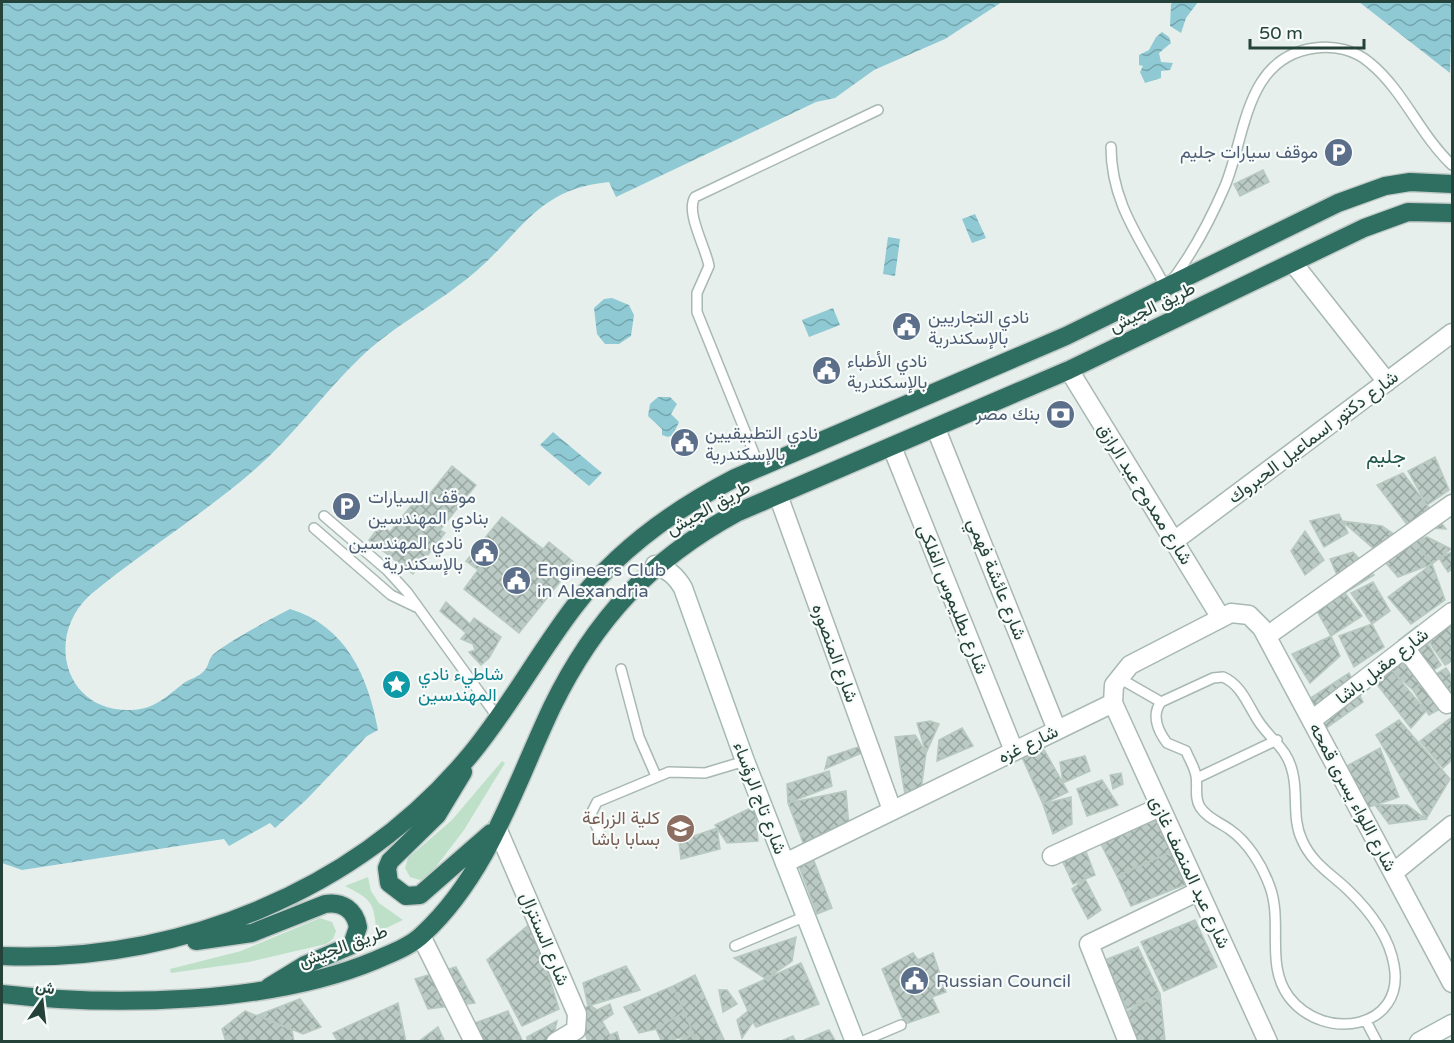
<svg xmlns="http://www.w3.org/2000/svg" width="1454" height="1043" font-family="'Varela Round',Vazirmatn,sans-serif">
<defs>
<pattern id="water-waves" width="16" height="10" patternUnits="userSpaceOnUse" patternTransform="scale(1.5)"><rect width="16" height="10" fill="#8ec9d4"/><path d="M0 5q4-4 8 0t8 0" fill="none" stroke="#74a5ad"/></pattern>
<pattern id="building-cross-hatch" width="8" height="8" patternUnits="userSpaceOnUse" patternTransform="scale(1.5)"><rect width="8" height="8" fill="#bbcac4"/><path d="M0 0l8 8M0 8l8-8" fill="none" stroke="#98a6a0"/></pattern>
</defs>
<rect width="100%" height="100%" fill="#e6efeb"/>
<!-- grass -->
<path fill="#bfe0c8" d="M502,761L505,763L464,830L429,876L420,880L410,877L405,868L408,858L452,820Z
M368,877L371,891L379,903L403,920L380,931L376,928C374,900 368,898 345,886Z
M320,918L332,922L336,931L333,939L326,944L249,962L171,973L170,969L241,951Z"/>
<!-- water -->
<path fill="url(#water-waves)" d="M2,2H1002L945,39L874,70L835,98L816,102L616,197L609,182C537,189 523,231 474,273C439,303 396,324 362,356C323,393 293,437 253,471C201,516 143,551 90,595C44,637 65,713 132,710C155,709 167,696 184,683C190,679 198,677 203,672C209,667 208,660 212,656C220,646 276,616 290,609C346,626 368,676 378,730L367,736L306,800L275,828L270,823L229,846L224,839L22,870L2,863Z
M1173,2H1198L1186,18L1181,33L1170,26L1171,4Z
M1359,2H1452L1450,73L1363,5Z
M1162,32L1169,37L1171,43L1159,53L1161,62L1173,63L1170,70L1161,71V78L1145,83L1140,72L1143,66L1139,65V55L1149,50L1156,37Z
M975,214L986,238L972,243L962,219Z
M888,237L900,239L895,276L883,274Z
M612,298L629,305L634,315L631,336L619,344H605L597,334L594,308L604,299Z
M833,308L840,325L809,337L802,320Z
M658,397H670L677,404L671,414L679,422L673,435L668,437L662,435V429L648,416L650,404Z
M553,432L602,473L589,486L540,445Z"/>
<!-- building -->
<path fill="url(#building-cross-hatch)" stroke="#b8c9c2" stroke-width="1.5" d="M1263,170L1269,182L1240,196L1234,184Z
M1435,457L1449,490L1427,505L1408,471Z
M452,466L476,485L440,530L445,533L413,574L369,540L381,524L390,532L418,497L424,501Z
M1403,473L1427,505L1446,529L1409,527L1377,485Z
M1339,514L1348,533L1324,547L1310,521Z
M502,517L543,549L549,542L575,563L519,633L464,589L478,570L466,561Z
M1342,521L1382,526L1395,535L1373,548Z
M1305,531L1324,560L1305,575L1291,551Z
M1427,537L1451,549L1432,564L1413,539Z
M1413,539L1432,564L1398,577L1373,548Z
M1353,552L1374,575L1345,593L1330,559Z
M1452,552V569L1448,572L1439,558Z
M1432,564L1445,600L1411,624L1388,597Z
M1373,582L1390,611L1372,624L1351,593Z
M1345,593L1362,616L1331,636L1309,597Z
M446,602L470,624L474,618L501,637L489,658L481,665L469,652L475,650L473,644L461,639L466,633L440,611Z
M1452,621V661L1445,665L1427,639Z
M1372,624L1384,647L1354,667L1339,636Z
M1417,626L1441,665L1431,672L1399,640Z
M1331,636L1340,656L1310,683L1292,654Z
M1403,655L1423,681L1413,690L1391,670Z
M1389,667L1426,711L1411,728L1376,683Z
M1446,668L1452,677V697L1436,674Z
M1349,673L1363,702L1325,729L1306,701Z
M1423,681L1440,709L1429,715L1413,690Z
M1452,717V760L1443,768L1420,741Z
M1399,720L1450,779L1426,819L1376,735Z
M930,721L939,724L926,753L917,723Z
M962,728L973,746L937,761L939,740Z
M915,735L926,753L921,790L905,794L895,737Z
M861,746L866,751L825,769L828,757Z
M1043,748L1068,792L1043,804L1021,755Z
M1380,748L1399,797L1366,808L1343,768Z
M1085,756L1090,771L1063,783L1060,762Z
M829,771L832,786L788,803L787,784Z
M1121,773L1123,784L1113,789L1110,775Z
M1102,780L1118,805L1087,816L1077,789Z
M846,791L849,828L804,845L788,803Z
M1071,797L1072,824L1053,834L1043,804Z
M1375,805H1407L1426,819L1389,824Z
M755,806L758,841L727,843L715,825Z
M1153,816L1177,849L1117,876L1100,842Z
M717,828L720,849L681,859L679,841Z
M1085,849L1095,875L1073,884L1062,860Z
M1174,851L1189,883L1131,906L1117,876Z
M814,861L832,908L817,914L799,866Z
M1085,879L1101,910L1088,919L1072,889Z
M1195,920L1217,967L1164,991L1141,942Z
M532,922L559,1009L522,1026L487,960Z
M796,937L792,961L766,979L734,958Z
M1138,947L1160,994L1127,1009L1105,960Z
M913,953L918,960L933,953L946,992L932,997L939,1012L905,1024L882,969Z
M801,963L819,1004L756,1027L753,1022L742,1038L737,1020L748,1011L739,991Z
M626,966L640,990L588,1006L583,983Z
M456,967L475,1003L428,1009L415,979Z
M695,975L725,1042H697L673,986Z
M673,986L684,1012L656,1029L639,1033L624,1007Z
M719,990H727L737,1004L723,1012Z
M1160,994L1165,1041L1135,1042L1124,1013Z
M300,999L321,1027L303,1034L258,1015Z
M398,1003L406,1042H338L333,1033Z
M610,1004L613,1014L602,1021L610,1035L617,1032L620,1042H588L578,1011L590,1005L597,1010Z
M245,1011L292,1030L294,1042H226L222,1029Z
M508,1011L523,1042H482L475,1023Z
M684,1012L694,1035L662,1042L656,1029Z
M557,1021L552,1042H527V1037Z
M438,1027L445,1042H418Z
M829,1030L836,1042L804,1040Z
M694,1035L697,1042H675Z
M793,1036L796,1042H779Z"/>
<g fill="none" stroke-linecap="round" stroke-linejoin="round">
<defs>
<path id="lane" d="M1111,147C1111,203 1141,240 1166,288C1191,257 1209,223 1225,186C1246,135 1245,57 1315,48C1334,45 1355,50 1370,63C1404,91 1420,135 1452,165
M760,468L697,312V293L709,266C706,248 685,212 695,197L878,110
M324,516L387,570L407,592L498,718
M314,528L391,595L416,607
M621,669L639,737L656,776
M1223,677C1242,685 1248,706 1259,722C1272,741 1288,749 1293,774C1298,796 1292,819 1302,840C1312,863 1330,873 1347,889C1369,910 1389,936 1394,965C1406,1029 1324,1043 1289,997C1265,965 1283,923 1270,887C1262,865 1248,842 1229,829C1219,822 1207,818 1200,807C1194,797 1198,787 1196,776C1195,768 1189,759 1186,751L1167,743C1158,731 1151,715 1161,702L1213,678Z
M1119,678L1161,702
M1197,778L1277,740
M602,839L591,814L597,802L669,772L705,773L745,761
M735,946L806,916
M1366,1021L1377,1042
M861,1042L901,1025"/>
<path id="street" d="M1293,263L1387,382
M1069,370L1221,618
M936,429L1057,730
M892,447L1014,751
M778,495L892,810
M1174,541L1452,333
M1267,636L1452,504
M1405,648L1447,704
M1312,720L1452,612
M497,828L577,1014L576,1030L556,1042
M1052,856L1160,807
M785,863L1113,703
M1393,873L1452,825
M421,936L474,1042
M1128,1042L1089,944L1199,891
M1268,1042L1113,703L1114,685L1130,665L1231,613L1249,615L1262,628L1452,983"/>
<path id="secondary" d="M655,565C669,570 676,576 683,588L745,761L855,1042
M1419,1042L1452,1024"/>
<path id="highway" d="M463,772L437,815L390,861L387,868L389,883L406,896L420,895L491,833
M196,941L252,933L325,904C342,901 355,910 358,927L352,945L305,965L269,987
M2,956C178,963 357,892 471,754C509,708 538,654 574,607C616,551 673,510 735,478L1066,336L1338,203L1385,186L1410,182L1452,184
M2,994C114,1007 271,1004 376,960C392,953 411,946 423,934C488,874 515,785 552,707C595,619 650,560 736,513L1069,370L1364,228L1408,212L1452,213"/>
</defs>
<!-- lane casing -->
<use href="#lane" stroke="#a8b8b2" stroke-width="12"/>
<!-- street casing -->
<use href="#street" stroke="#a8b8b2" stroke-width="21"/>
<!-- secondary casing -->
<use href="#secondary" stroke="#a4bbb3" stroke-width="21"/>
<!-- highway casing -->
<use href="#highway" stroke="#c2cac8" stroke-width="21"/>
<!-- lane -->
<use href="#lane" stroke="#fff" stroke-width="9"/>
<!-- street -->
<use href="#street" stroke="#fff" stroke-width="18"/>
<!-- secondary -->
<use href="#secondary" stroke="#fff" stroke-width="18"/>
<!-- highway -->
<use href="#highway" stroke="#2f6f62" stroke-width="18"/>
</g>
<!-- icons -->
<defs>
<symbol id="parking-disc" viewBox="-11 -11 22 22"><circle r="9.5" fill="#5c6f8a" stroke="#f7fbf9"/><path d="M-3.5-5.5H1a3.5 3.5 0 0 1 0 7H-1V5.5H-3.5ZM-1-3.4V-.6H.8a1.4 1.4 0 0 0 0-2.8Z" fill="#fff"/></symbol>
<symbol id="civic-disc" viewBox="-11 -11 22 22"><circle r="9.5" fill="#5c6f8a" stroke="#f7fbf9"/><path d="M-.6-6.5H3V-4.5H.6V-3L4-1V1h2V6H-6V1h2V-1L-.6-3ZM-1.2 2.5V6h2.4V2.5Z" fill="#fff"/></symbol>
<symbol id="bank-disc" viewBox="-11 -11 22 22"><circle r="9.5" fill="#5c6f8a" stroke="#f7fbf9"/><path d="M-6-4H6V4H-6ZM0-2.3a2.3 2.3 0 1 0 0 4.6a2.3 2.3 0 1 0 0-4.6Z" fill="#fff"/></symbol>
<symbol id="sight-disc" viewBox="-11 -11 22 22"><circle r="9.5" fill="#0f9aa8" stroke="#f7fbf9"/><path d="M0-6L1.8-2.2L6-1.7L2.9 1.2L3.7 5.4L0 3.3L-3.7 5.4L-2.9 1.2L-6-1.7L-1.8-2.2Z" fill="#fff"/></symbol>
<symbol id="school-disc" viewBox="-11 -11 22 22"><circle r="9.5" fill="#8d6e63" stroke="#f7fbf9"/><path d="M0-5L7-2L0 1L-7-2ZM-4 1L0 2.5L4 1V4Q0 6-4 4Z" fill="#fff"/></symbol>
</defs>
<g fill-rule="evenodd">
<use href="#parking-disc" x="1322" y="136" width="33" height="33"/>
<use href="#civic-disc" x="890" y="310" width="33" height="33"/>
<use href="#civic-disc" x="810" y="354" width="33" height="33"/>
<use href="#bank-disc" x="1044" y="398" width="33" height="33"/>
<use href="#civic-disc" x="668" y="426" width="33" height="33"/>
<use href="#parking-disc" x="330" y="490" width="33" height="33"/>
<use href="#civic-disc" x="468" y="536" width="33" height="33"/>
<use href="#civic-disc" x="500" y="564" width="33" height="33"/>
<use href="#sight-disc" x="380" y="668" width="33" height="33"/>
<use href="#school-disc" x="664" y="812" width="33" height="33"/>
<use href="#civic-disc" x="898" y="964" width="33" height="33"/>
</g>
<g text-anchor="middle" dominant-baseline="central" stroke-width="4.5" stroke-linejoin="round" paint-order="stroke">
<!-- service labels -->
<g font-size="18" fill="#4e5e75" stroke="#f7fbf9" text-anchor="start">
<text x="1318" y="152" text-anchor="end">موقف سيارات جليم</text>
<text x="928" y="317">نادي التجاريين<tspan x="928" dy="21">بالإسكندرية</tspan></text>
<text x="847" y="361">نادي الأطباء<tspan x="847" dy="21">بالإسكندرية</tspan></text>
<text x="1040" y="414" text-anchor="end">بنك مصر</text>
<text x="705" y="433">نادي التطبيقيين<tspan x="705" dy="21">بالإسكندرية</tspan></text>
<text x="368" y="497">موقف السيارات<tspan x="368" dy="21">بنادي المهندسين</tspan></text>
<text x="463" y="543" text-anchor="end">نادي المهندسين<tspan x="463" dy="21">بالإسكندرية</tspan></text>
<text x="537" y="570">Engineers Club<tspan x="537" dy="21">in Alexandria</tspan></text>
<text x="936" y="981">Russian Council</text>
</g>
<!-- street labels -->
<g font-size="18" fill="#24423a" stroke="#f7fbf9">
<text transform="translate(1152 307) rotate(-26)">طريق الجيش</text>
<text transform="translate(1313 437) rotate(-37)">شارع دكتور اسماعيل الحبروك</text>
<text transform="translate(1145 494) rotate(58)">شارع ممدوح عبد الرازق</text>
<text transform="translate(708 508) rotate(-29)">طريق الجيش</text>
<text transform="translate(997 579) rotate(68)">شارع عائشة فهمي</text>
<text transform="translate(953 599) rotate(68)">شارع بطليموس الفلكى</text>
<text transform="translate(835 653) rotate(70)">شارع المنصوره</text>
<text transform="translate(1382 666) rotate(-38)">شارع مقبل باشا</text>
<text transform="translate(1028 744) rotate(-26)">شارع غزه</text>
<text transform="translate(1353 797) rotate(62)">شارع اللواء يسرى قمحه</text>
<text transform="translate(760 798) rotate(69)">شارع تاج الرؤساء</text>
<text transform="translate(1190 872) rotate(65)">شارع عبد المنصف غازى</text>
<text transform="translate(545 939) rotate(67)">شارع السنترال</text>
<text transform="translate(343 946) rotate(-20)">طريق الجيش</text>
</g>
<!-- culture labels -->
<g font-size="18" fill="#0d838f" stroke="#f7fbf9" text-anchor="start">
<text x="418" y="674">شاطيء نادي<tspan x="418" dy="21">المهندسين</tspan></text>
</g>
<!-- education labels -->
<g font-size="18" fill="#785e54" stroke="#f7fbf9" text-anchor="end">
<text x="660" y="818">كلية الزراعة<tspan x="660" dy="21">بسابا باشا</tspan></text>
</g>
<!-- neighbourhood labels -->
<g font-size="20" fill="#1f5548" stroke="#f7fbf9">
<text x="1386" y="457">جليم</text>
</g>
</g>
<!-- border -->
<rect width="1454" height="1043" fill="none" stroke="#24423a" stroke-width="6"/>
<!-- north arrow -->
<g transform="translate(42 1001) rotate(14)" stroke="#f7fbf9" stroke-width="4.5" paint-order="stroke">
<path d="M0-4.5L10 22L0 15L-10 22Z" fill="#24423a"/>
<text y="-9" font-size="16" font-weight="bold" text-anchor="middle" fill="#24423a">ش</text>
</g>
<!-- scale -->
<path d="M1250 39v9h114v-9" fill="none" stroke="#24423a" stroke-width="3"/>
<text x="1259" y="39" font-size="18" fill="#24423a" stroke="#f7fbf9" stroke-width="4.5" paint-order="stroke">50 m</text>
</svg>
